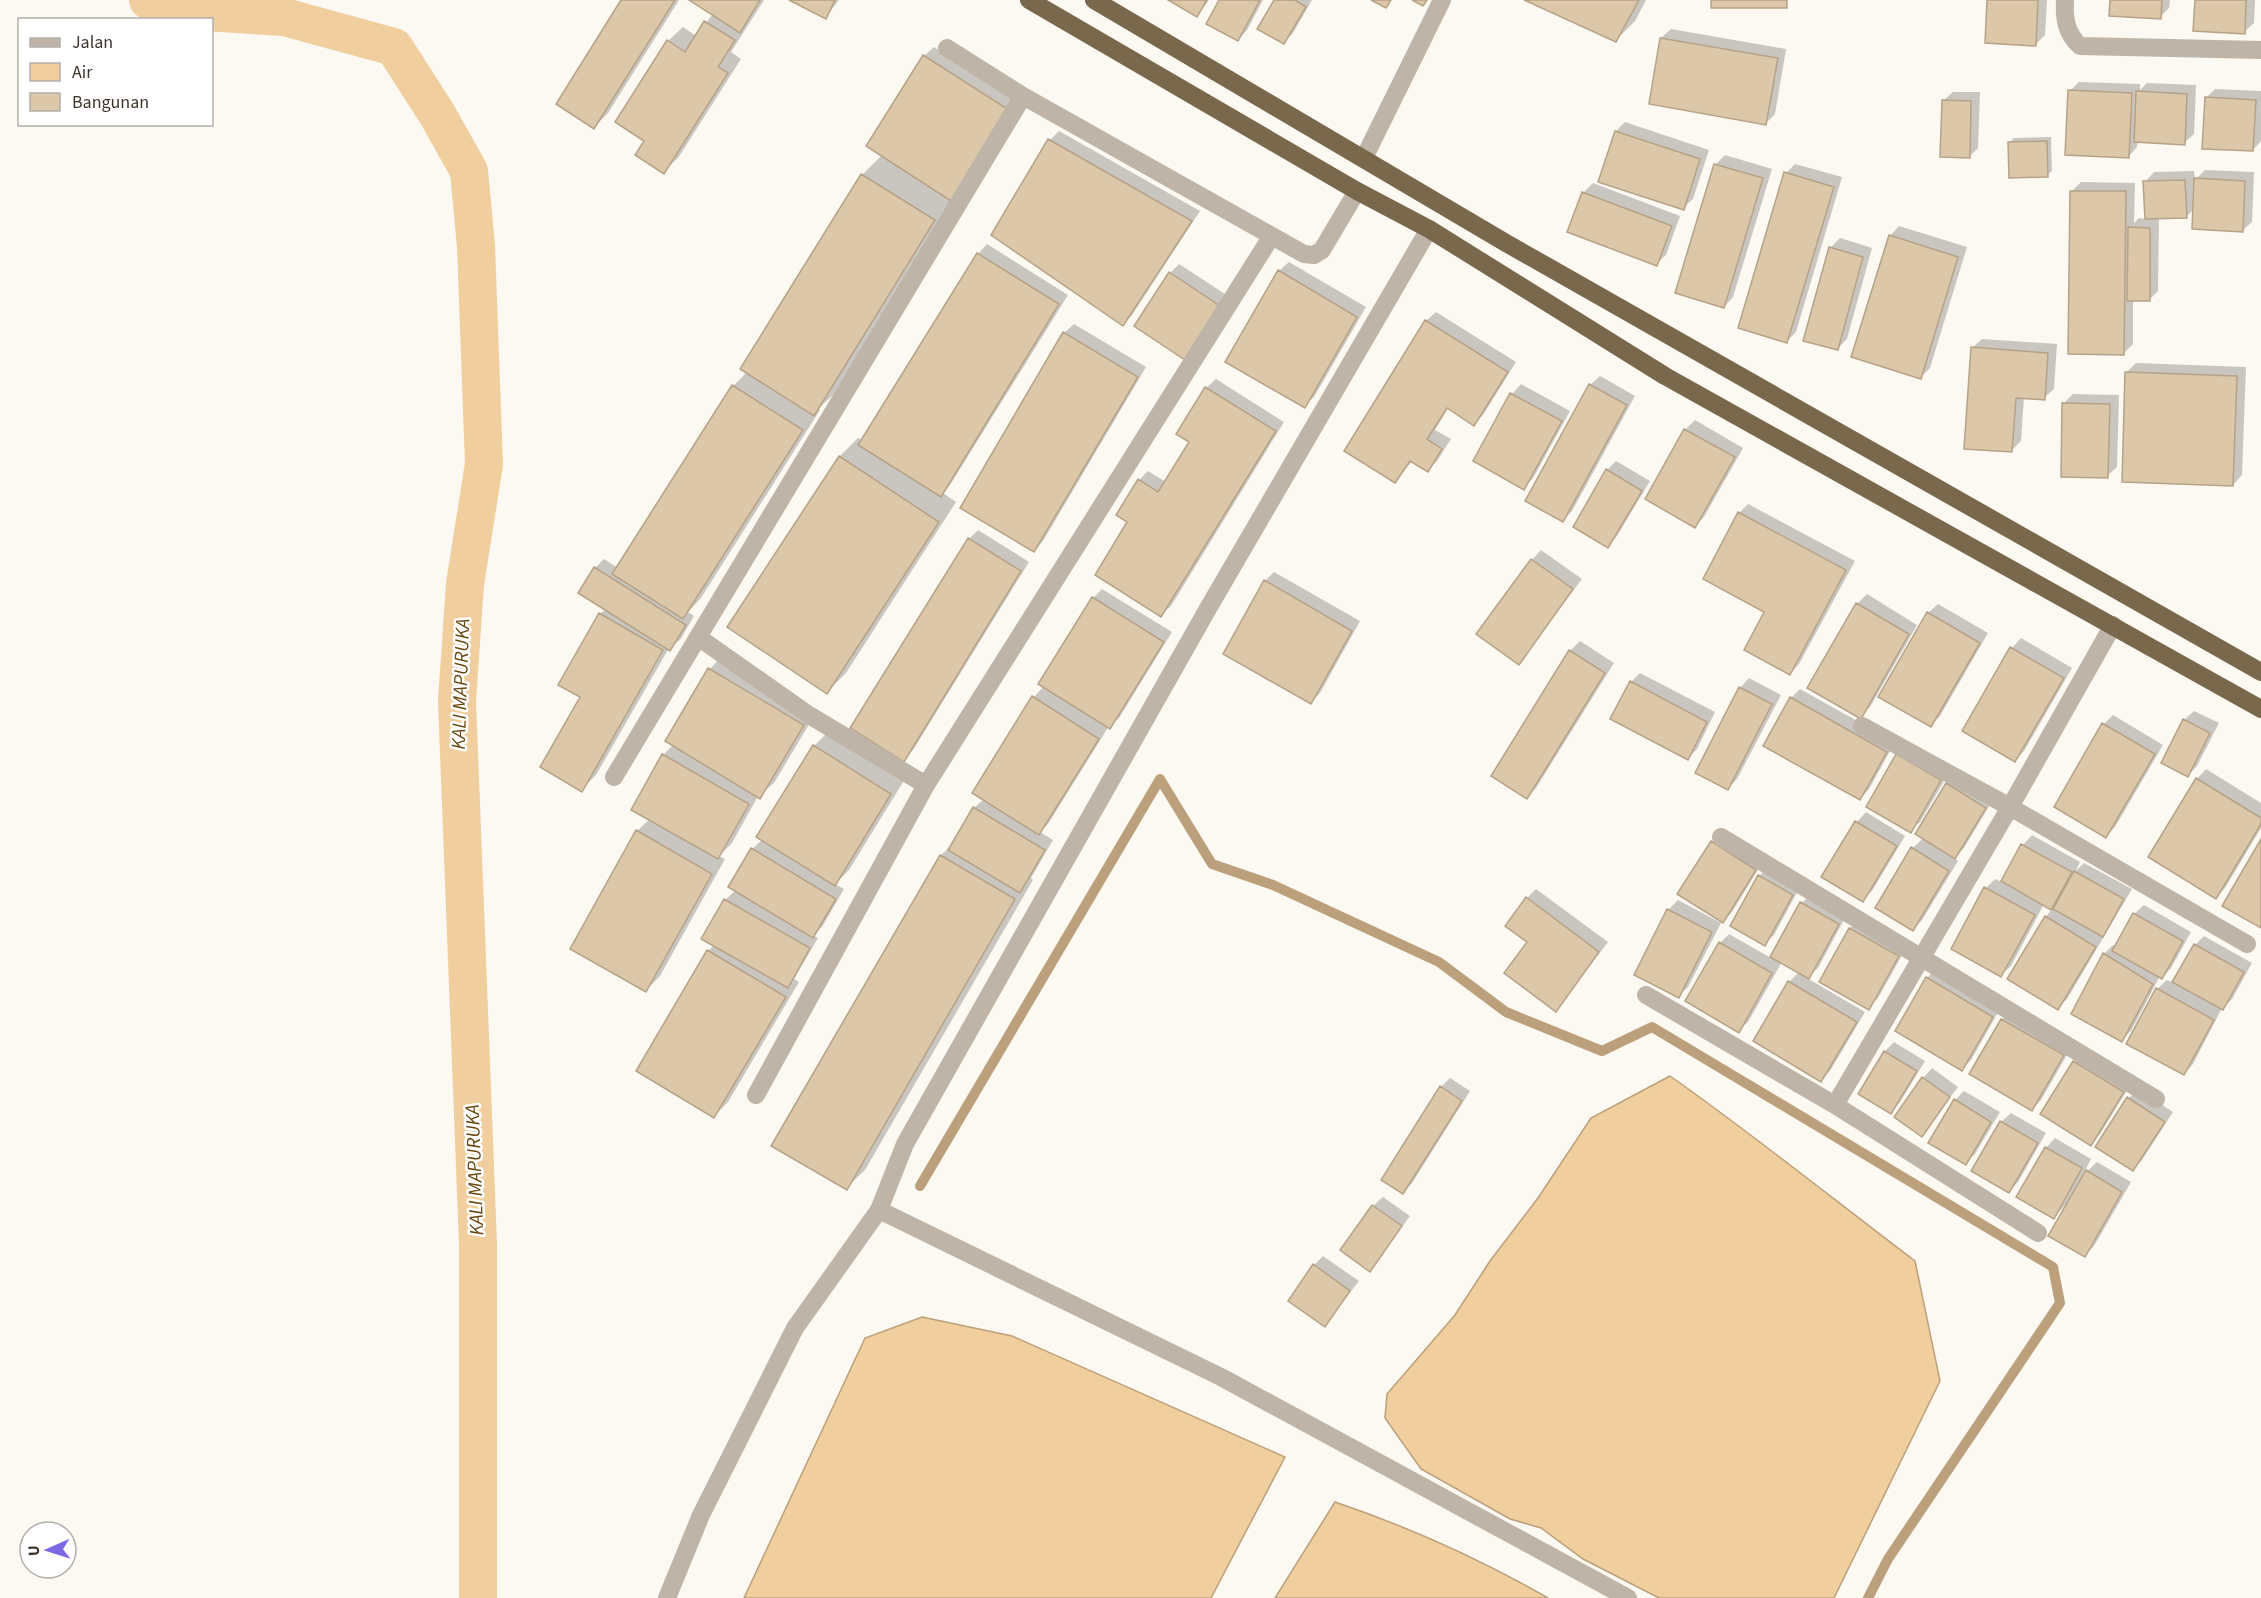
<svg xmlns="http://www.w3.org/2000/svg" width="2261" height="1598" font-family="'Source Sans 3',sans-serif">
<rect width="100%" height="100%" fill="#fcf8f2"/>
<!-- water -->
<path fill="#f0ce9e" stroke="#bba07b" stroke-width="1.5" d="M1670,1076C1754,1135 1833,1199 1915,1261L1940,1381L1834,1598H1659L1583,1559L1541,1528L1510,1519L1421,1469L1385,1418L1387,1394L1455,1315L1490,1261L1538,1198L1591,1118Z
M922,1317L1012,1336L1285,1457L1211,1598H744L865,1338Z
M1335,1502C1409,1527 1480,1559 1548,1598H1275Z"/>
<!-- shadow -->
<path fill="#0003" d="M623,0H679L608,113L594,127Z
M764,0L731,52L741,59L678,158L663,172L646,141L668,41L683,27L696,36L713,14L690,1Z
M790,0H839L825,18Z
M1171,0H1209L1197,15Z
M1220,0H1263L1247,30L1238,40Z
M1276,0H1312L1293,33L1284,42Z
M1528,0H1646L1635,21L1616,40Z
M1988,0H2047L2045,35L2035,45Z
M2112,0H2170L2169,8L2160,17Z
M2197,0H2255L2254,23L2244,32Z
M1671,29L1786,49L1775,114L1766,123L1661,38Z
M934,47L1017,100L833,395L818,409L820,410L701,598L688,612L694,616L680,640L669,648L596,775L581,790L582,697L600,614L606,609L595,568L604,559L618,568L733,386L747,372L742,369L862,175L882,155L924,56Z
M2079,82L2140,84V90L2147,83L2196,85L2194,134L2184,143L2138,141L2137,147L2128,157L2070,91Z
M2215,89L2261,91V141L2253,150L2206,98Z
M1953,92H1980L1978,148L1969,157L1943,101Z
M1625,122L1709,150L1693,199L1683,208L1616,131Z
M1059,131L1200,211L1132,315L1123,325L1050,140Z
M2051,137L2052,171L2047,175L2010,142L2014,138Z
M1725,155L1772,169L1733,297L1724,307L1677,292L1716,164Z
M1795,164L1842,177L1796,332L1787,341L1786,173Z
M2205,170L2254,172L2252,222L2242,231L2194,209L2186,217H2159L2158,291L2149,300H2133V344L2123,354L2072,191L2081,182L2135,183L2134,223L2139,218L2146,219L2145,182L2154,172L2194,171L2195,180Z
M1593,183L1680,216L1666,255L1656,264L1583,193Z
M1899,226L1967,247L1930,368L1920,378L1890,236Z
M1840,238L1872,248L1847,339L1837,349L1830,248Z
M987,244L1068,295L950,485L943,493L956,502L846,673L827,692L840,456L858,438L862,440L978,254Z
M1289,262L1366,307L1314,397L1304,406L1279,271Z
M1179,264L1228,296L1195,348L1170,273Z
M1436,312L1516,362L1483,415L1474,424L1449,407L1435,430L1451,439L1437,461L1428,470L1412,461L1395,482L1426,321Z
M1074,324L1146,367L1043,541L1034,551L1064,333Z
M1982,339L2057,344L2054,389L2044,398L2024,397L2021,441L2011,451L1972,348Z
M2136,363L2246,367L2242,475L2233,485L2127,372Z
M1600,376L1635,396L1572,511L1563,520L1590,385Z
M1216,379L1284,422L1171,606L1161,615L1129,522L1139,480L1148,471L1166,482L1191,441L1206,388Z
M1521,384L1570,411L1533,478L1524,488L1475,461L1512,394Z
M2073,394L2119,395L2117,467L2107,476L2064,403Z
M1695,420L1743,448L1704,517L1695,526L1685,430Z
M1616,461L1650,481L1617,536L1607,546V470Z
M1748,504L1855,561L1799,664L1790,673L1739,513Z
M978,530L1029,562L913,750L904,760L969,539Z
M1541,550L1582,579L1519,663L1532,560Z
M1274,572L1360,621L1320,693L1311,702L1265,581Z
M1102,589L1172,632L1119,718L1109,726L1048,824L1040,832L1053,840L1031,878L1033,880L865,1170L846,1188L773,1145L941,855L954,843L974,808L984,799L1034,697L1044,686L1093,598Z
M1867,594L1917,625L1870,707L1860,717L1809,687L1857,604Z
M1938,604L1988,633L1940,716L1931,725L1928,613Z
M2021,638L2072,668L2024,751L2015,760L1964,730L2012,648Z
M1580,641L1614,663L1536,788L1527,797L1493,776L1570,651Z
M724,654L817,711L774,783L758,796L732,843L719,856L725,859L660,976L646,990L637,831L650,819L663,755L673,745L667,741L710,669Z
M1640,673L1715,712L1697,749L1688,758L1631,682Z
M1749,678L1781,695L1737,779L1728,788L1740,688Z
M1800,689L1895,742L1869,789L1860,799L1791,698Z
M2194,711L2219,723L2197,766L2188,775L2184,720Z
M2113,715L2163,745L2115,827L2106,836L2056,807L2104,724Z
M829,731L905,779L849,870L835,884L844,889L822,927L813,935L818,938L794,979L799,982L728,1102L714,1116L708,951L714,945L725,900L736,890L752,849L763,839L759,836L814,746Z
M1907,745L1950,771L1920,822L1910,831Z
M2206,769L2261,803V828L2225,888L2216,897L2150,856L2197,779Z
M1956,775L1994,798L1964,848L1954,858L1958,861L1922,920L1913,929V848L1923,838L1947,784Z
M1866,812L1905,836L1872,891L1862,900L1823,877L1857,822Z
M1722,833L1764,860L1732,912L1723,921L1712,842Z
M2032,835L2080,862L2076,871L2084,863L2132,889L2067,999L2057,1008L2046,917L2059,899L2050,908L2044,904L2011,966L2001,975L1953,949L1986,888L1995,879L2002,882L2023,845Z
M1769,867L1801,885L1774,935L1764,944L1759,876Z
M1536,889L1608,942L1556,1010L1529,942L1527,898Z
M1811,894L1847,914L1818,968L1807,978L1865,1012L1830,1071L1821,1080L1789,982L1799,972L1782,962L1748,1022L1738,1031L1720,943L1729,934L1771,958L1802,903Z
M1678,900L1721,923L1688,987L1678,996L1668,910Z
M2144,905L2191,932L2171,968L2162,978L2160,976L2131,1031L2121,1040L2104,954L2113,945L2116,947L2134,914Z
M1860,919L1907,946L1878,998L1869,1008L1821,981L1850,928Z
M2204,936L2252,963L2232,999L2221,1010L2193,1064L2184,1074L2157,989L2167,980L2174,983L2195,945Z
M1936,969L2001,1007L1971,1060L1962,1069L1927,978Z
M2011,1010L2072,1046L2041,1100L2032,1109L1971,1074L2002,1019Z
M1894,1042L1925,1061L1900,1102L1891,1112L1860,1093L1885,1051Z
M2084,1052L2132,1082L2100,1134L2091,1144L2042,1114L2074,1062Z
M1932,1068L1958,1087L1922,1135L1923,1078Z
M1450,1078L1470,1091L1412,1183L1403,1192L1441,1087Z
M2138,1089L2173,1112L2142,1160L2133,1169L2129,1098Z
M1964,1091L2000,1112L1975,1154L1965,1163L1955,1100Z
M2011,1113L2046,1133L2018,1182L2009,1191L2001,1122Z
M2055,1138L2091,1159L2082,1176L2097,1162L2131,1182L2094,1246L2085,1255L2068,1202L2054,1217L2046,1148Z
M1383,1197L1410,1216L1370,1270L1373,1206Z
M1323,1256L1359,1281L1325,1325L1314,1265Z"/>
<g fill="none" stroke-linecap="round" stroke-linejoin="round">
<!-- stream -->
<path stroke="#bba07b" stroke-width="10" d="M920,1186L1160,779L1212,864L1273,885L1439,962L1506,1012L1602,1051L1652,1027L2053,1267L2060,1303L1888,1559L1868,1598"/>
<!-- canal -->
<path stroke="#f0ce9e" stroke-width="38" d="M148,0L158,9L284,17L394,47L437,114L469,171L476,246L484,464L465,584L457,701L478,1244V1598"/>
</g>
<!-- building -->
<path fill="#dcc7a9" stroke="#b6a286" stroke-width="1.5" d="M621,0H675L594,129L556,104Z
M689,0H760L740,33Z
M789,0H835L826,19Z
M1168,0H1207L1197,17Z
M1219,0H1260L1238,41L1206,24Z
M1274,0H1295L1306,7L1284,44L1257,29Z
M1371,0H1391L1386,8Z
M1412,0H1427L1423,6Z
M1524,0H1639L1616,42Z
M1711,0H1787V8H1711Z
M1987,0H2038L2036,46L1985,43Z
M2110,0H2162L2161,19L2109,16Z
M2195,0H2246L2245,34L2193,31Z
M704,21L735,40L718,67L728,73L664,174L635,155L644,141L615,122L667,40L685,52Z
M1660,38L1778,58L1766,125L1649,104Z
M923,55L1009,110L951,201L866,146Z
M2068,90L2132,93L2129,158L2065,155Z
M2136,91L2187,94L2185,145L2134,142Z
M2205,97L2256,100L2253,151L2202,149Z
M1942,100L1971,101L1970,158L1940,157Z
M1615,131L1700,159L1684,210L1598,182Z
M1048,139L1192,221L1123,326L991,235Z
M2047,141L2048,177L2009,178L2008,142Z
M1714,164L1763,178L1724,308L1675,293Z
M1784,172L1834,187L1787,343L1738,328Z
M861,174L935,220L814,416L740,369Z
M2194,178L2245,181L2243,232L2192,229Z
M2185,180L2187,218L2145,219L2143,181Z
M2070,191H2126L2124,355L2068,354Z
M1582,192L1672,226L1657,266L1567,232Z
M2128,227L2150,228V301H2127Z
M1889,235L1958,257L1921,379L1851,357Z
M1829,247L1863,257L1838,350L1803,341Z
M977,253L1059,304L941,497L858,445Z
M1278,270L1357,317L1305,408L1225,362Z
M1169,272L1220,306L1185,360L1134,326Z
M1425,320L1508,372L1474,426L1447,408L1427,439L1442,449L1428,472L1410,461L1395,483L1344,451Z
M1063,332L1138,377L1034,552L960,508Z
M1971,347L2048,353L2045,400L2016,398L2012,452L1964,449Z
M2125,372L2237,376L2233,486L2122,482Z
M1589,384L1627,405L1563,522L1525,501Z
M732,385L803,430L683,619L612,574Z
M1205,387L1276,431L1161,617L1095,575L1127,522L1116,515L1138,479L1158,492L1189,442L1176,434Z
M1510,393L1562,421L1524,490L1473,461Z
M2062,403L2110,404L2108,478L2061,477Z
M1684,429L1735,457L1695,528L1645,499Z
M839,456L939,522L827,694L727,627Z
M1606,469L1642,491L1608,548L1573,527Z
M1738,512L1846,570L1790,675L1744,650L1764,612L1703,579Z
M968,538L1021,571L904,762L850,728Z
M1531,559L1573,589L1519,665L1476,634Z
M594,567L686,625L670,651L578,593Z
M1264,580L1352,631L1311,704L1223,654Z
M1092,597L1164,642L1110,729L1038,684Z
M1856,603L1909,634L1861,719L1807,688Z
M1927,612L1980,643L1931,727L1878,697Z
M599,613L663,650L582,792L540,767L580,697L558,685Z
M2010,647L2064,678L2015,762L1962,731Z
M1569,650L1605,673L1527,799L1491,776Z
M708,668L804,725L760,799L665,741Z
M1630,681L1707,722L1688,760L1610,719Z
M1739,687L1772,704L1728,790L1695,773Z
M1032,696L1099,739L1039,835L972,793Z
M1790,697L1887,752L1860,800L1763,746Z
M2183,719L2210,733L2188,777L2161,763Z
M2102,723L2155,754L2106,838L2054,807Z
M813,745L891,794L835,886L756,837Z
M662,754L749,804L718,859L631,810Z
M1896,754L1941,780L1911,833L1866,807Z
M2196,778L2261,818V824L2216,899L2148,857Z
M1946,783L1986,808L1955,859L1915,834Z
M973,807L1045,850L1020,893L948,850Z
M1855,821L1897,846L1863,902L1821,877Z
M636,830L712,874L646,992L570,949Z
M2261,839V928L2222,906Z
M1711,841L1756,870L1723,923L1677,894Z
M2021,844L2072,872L2051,910L2001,881Z
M1911,847L1949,871L1913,931L1875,908Z
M751,848L836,899L813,938L728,887Z
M940,855L1015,899L847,1190L771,1146Z
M2074,871L2124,899L2103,937L2053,909Z
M1758,875L1793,895L1765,946L1730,926Z
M1984,887L2035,915L2001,977L1951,949Z
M1526,897L1599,952L1556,1012L1504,973L1527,942L1505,926Z
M724,899L810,948L788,988L701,939Z
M1800,902L1839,924L1809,979L1770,957Z
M1667,909L1712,932L1679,998L1634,975Z
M2133,913L2183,941L2162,979L2112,951Z
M2045,916L2096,947L2058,1010L2007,979Z
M1849,928L1899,956L1869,1010L1819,982Z
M1719,942L1772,973L1739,1033L1685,1001Z
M2194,944L2244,972L2223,1010L2172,982Z
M707,950L786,997L714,1118L636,1071Z
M2103,953L2153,984L2122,1042L2071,1014Z
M1926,977L1993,1017L1962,1071L1895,1031Z
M1788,981L1857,1022L1821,1082L1753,1041Z
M2156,988L2214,1020L2184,1075L2126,1044Z
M2001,1019L2064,1055L2032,1111L1969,1074Z
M1884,1051L1917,1071L1891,1114L1858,1094Z
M2073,1061L2124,1092L2091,1146L2040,1114Z
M1922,1077L1950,1097L1922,1137L1894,1117Z
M1440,1086L1462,1101L1403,1194L1381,1180Z
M2127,1097L2165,1122L2133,1171L2095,1147Z
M1954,1099L1991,1122L1966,1165L1928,1143Z
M2000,1121L2038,1143L2009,1193L1971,1171Z
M2045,1147L2082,1168L2054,1219L2016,1197Z
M2086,1170L2122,1192L2085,1257L2048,1236Z
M1372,1205L1402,1226L1370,1272L1340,1250Z
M1313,1264L1350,1291L1325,1327L1288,1301Z"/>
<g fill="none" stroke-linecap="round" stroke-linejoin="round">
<!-- lane -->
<path stroke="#beb5a8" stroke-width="18" d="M947,48L1023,96L1304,254L1314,255L1322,250L1357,191
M1364,158L1442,0
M698,637L809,715L926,785
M614,777L1023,96
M756,1095L926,785L1271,237
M879,1210L1221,1377L1628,1598"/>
<!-- street -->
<path stroke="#beb5a8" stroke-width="18" d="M2065,0C2064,19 2066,33 2080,46L2261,50
M1862,726L2010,807L2247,944
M1721,837L2156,1099
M1646,995L1835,1105L2038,1233
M1835,1105L2010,807L2113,625
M667,1598L701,1515L795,1328L879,1210L905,1144L1206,612L1429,229"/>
<!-- highway -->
<path stroke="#7a684d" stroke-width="18" d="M1029,0L1357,191L1429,229L1665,376L2261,709
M1094,0L1506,243L2261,672"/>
</g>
<g text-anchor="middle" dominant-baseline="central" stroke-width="5" stroke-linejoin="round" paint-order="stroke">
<!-- water labels -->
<g font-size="20" font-style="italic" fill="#68470e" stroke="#fff">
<text transform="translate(461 684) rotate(-88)">KALI MAPURUKA</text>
<text transform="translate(475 1170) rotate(-92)">KALI MAPURUKA</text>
</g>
</g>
<!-- legend -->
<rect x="18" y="18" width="195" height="108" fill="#ffffff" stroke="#b2aeaa" stroke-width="1.5"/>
<rect x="30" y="38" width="30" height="9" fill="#beb5a8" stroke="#b2aeaa" stroke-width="1.5"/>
<text x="72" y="48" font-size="18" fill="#3e352a">Jalan</text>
<rect x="30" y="63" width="30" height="18" fill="#f0ce9e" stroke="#b2aeaa" stroke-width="1.5"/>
<text x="72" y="78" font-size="18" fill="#3e352a">Air</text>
<rect x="30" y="93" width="30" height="18" fill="#dcc7a9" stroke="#b2aeaa" stroke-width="1.5"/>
<text x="72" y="108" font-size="18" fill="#3e352a">Bangunan</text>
<!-- north arrow -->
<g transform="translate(48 1550) rotate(267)"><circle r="28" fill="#ffffff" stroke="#b2aeaa" stroke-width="1.5"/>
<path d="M0-4.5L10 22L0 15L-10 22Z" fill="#7b69e4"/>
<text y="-9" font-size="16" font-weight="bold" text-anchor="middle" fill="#3e352a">U</text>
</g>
</svg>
